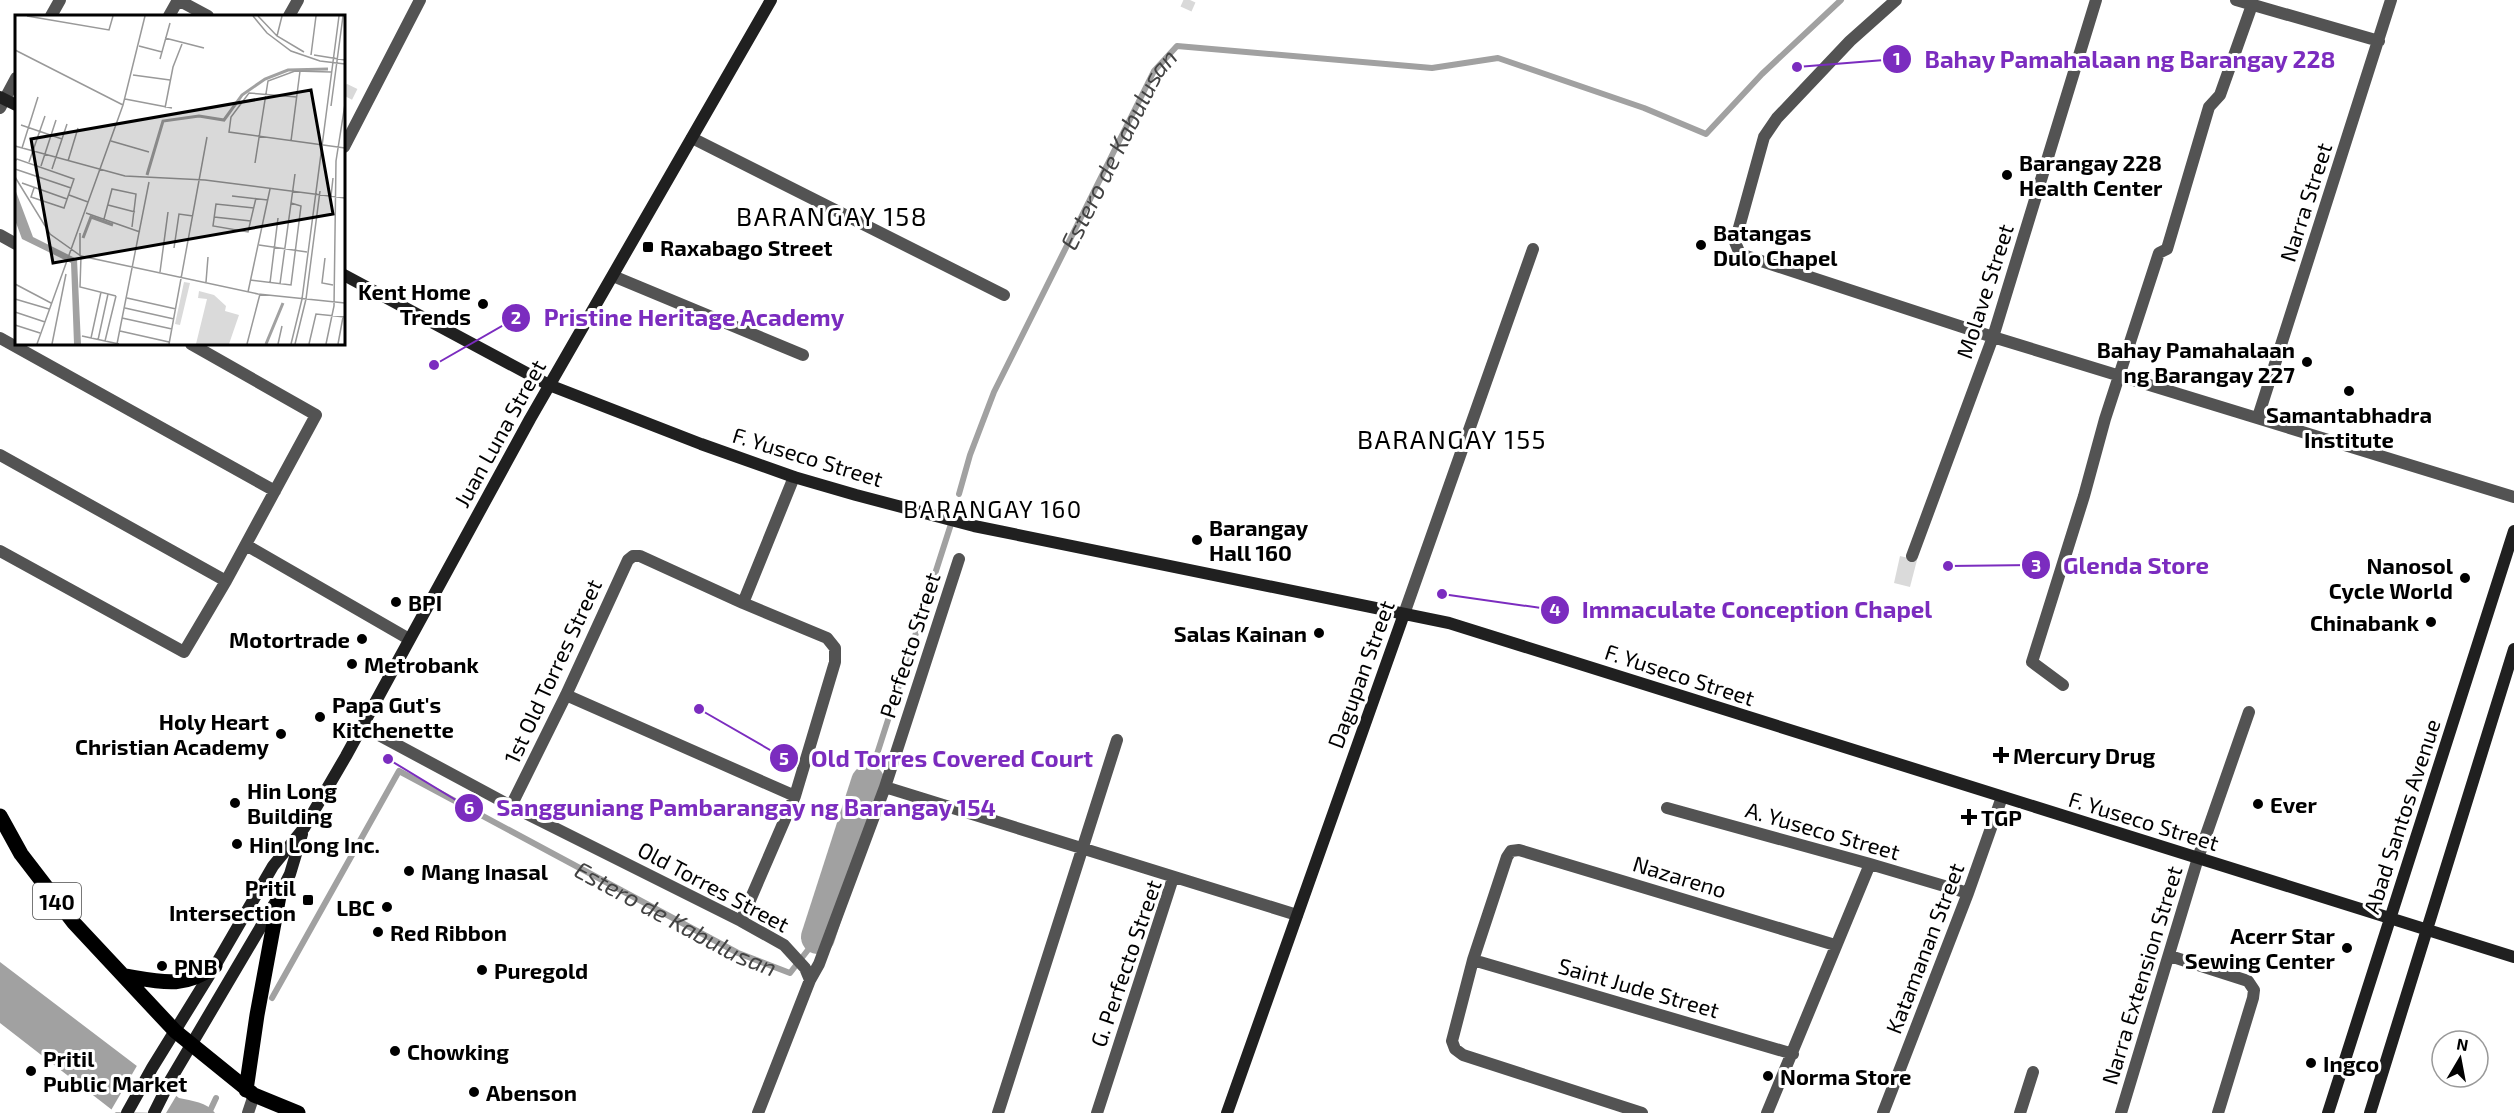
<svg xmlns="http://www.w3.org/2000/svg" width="2514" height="1113" font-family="'Exo 2',sans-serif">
<rect width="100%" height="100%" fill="#fff"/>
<!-- green -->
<path fill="#dadada" d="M1900,556L1917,560L1910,587L1894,583Z"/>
<!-- water -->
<path fill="#a1a1a1" d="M0,962L179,1098C192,1101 207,1102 215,1113H116L0,1023Z"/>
<!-- pier -->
<path fill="#fff" d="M138,1064L178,1093L166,1113L110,1112Z"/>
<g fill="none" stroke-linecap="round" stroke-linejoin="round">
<!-- stream -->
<g stroke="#a1a1a1" stroke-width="6">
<path id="s1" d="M959,494L970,455L994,392L1154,71L1177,46L1432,68L1498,58L1644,108L1706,134L1762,74L1841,0"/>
<path d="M868,782L952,521"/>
<path id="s2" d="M272,998L399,771L738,953L790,973L818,937"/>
<path d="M209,1113L216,1098"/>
</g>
<!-- river -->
<path stroke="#a1a1a1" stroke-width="34" d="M818,937L868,782"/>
<!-- street-tunnel -->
<path stroke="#d9d9d9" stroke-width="12" stroke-dasharray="12 6" stroke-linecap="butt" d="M1186,9L1190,0
M344,89L356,95"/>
<!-- street -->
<path stroke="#535353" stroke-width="12" d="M178,0L208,16
M1896,0L1850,41L1777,118L1764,137L1735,242L1740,254L1993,337L2514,497
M2236,0L2379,41
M51,16L60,0
M169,16L178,0
M289,16L298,0
M0,108L16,78
M692,138L1004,295
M344,147L420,0
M0,235L16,244
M613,276L803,355
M0,338L275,491
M2258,417L2391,0
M0,455L226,581
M246,545L409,639
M0,551L184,652L226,581L316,415L191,344
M1912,556L1993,337L2096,0
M743,603L794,477
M1404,614L1533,249
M2063,685L2032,662L2084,496L2105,419L2159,253L2167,249L2209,107L2220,95L2252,5
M566,695L795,796
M362,726L511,806L741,921L784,945L805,968L810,980
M885,787L1297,915
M511,806L566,695L628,560L633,556H640L743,603L827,638L835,648V662L795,796L741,921
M1667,808L1870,864L1968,893
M2170,956L2248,981L2254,990L2253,998L2218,1113
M1473,960L1793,1054
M248,1113L254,1095
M758,1113L810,980L819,964L885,787L959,559
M998,1113L1117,740
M1097,1113L1173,878
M1642,1113L1463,1055L1455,1049L1452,1041L1473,960L1507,857L1511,851L1519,850L1835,945
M1767,1113L1870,864
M1883,1113L1968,893L2002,797
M2020,1113L2033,1072
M2121,1113L2198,858L2249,712"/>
<!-- secondary -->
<path stroke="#202020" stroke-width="12" d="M0,97L16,105
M344,275L549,385L701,444L794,477L856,495L974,526L1449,623L2514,957
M127,1113L152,1068L215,966L273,866L304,828L346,756L530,419L771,0
M154,1113L171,1079L279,896L290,874L302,834
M1227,1113L1404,614
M2328,1113L2514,531
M2370,1113L2514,649"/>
<!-- primary -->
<path stroke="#000" stroke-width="15" d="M0,816L21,854L74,923L175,1031L254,1095L298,1113
M125,976C161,982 184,989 215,966
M246,1090L257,1015L279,896"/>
</g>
<!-- markers -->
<g fill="#000" stroke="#fff" stroke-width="2">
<circle cx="2007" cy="175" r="6"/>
<circle cx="1701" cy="245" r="6"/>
<rect x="642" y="241" width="12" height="12" rx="3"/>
<circle cx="483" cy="304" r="6"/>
<circle cx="2307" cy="362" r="6"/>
<circle cx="2349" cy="391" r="6"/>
<circle cx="1197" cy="540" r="6"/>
<circle cx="2465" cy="578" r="6"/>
<circle cx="396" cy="602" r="6"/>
<circle cx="2431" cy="622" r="6"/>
<circle cx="1319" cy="633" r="6"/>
<circle cx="362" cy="639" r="6"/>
<circle cx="352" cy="664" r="6"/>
<circle cx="320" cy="717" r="6"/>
<circle cx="281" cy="734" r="6"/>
<path d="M1998 746h6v6h6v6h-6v6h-6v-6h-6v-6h6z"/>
<circle cx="235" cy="803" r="6"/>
<circle cx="2258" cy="804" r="6"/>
<path d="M1966 808h6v6h6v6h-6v6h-6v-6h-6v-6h6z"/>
<circle cx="237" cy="844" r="6"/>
<circle cx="409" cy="871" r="6"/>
<rect x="302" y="894" width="12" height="12" rx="3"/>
<circle cx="387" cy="907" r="6"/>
<circle cx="378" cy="932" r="6"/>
<circle cx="2347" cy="948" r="6"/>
<circle cx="162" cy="966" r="6"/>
<circle cx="482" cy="970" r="6"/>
<circle cx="395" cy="1051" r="6"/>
<circle cx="2311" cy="1063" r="6"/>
<circle cx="31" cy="1071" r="6"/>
<circle cx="1768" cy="1076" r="6"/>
<circle cx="474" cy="1092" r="6"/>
</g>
<g text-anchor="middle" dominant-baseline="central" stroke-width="6" stroke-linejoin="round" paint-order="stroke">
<!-- shield labels -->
<rect fill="#fff" stroke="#4c4c4c" stroke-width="1.5" x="33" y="883" width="48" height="36" rx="4.5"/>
<g font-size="21" font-weight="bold" fill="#000">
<text x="57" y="901">140</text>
</g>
<!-- poi labels -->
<g font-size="22" font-weight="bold" fill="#000" stroke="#fff" text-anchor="start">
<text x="2019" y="162">Barangay 228<tspan x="2019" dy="25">Health Center</tspan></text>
<text x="1713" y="232">Batangas<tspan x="1713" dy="25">Dulo Chapel</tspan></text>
<text x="660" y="247">Raxabago Street</text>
<text x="471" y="291" text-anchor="end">Kent Home<tspan x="471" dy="25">Trends</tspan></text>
<text x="2295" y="349" text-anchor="end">Bahay Pamahalaan<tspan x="2295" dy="25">ng Barangay 227</tspan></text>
<text x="2349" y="414" text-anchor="middle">Samantabhadra<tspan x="2349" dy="25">Institute</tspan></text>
<text x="1209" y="527">Barangay<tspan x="1209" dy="25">Hall 160</tspan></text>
<text x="2453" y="565" text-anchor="end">Nanosol<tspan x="2453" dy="25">Cycle World</tspan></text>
<text x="408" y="602">BPI</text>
<text x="2419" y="622" text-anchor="end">Chinabank</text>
<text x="1307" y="633" text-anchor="end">Salas Kainan</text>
<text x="350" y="639" text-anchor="end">Motortrade</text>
<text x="364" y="664">Metrobank</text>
<text x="332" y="704">Papa Gut's<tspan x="332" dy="25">Kitchenette</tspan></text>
<text x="269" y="721" text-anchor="end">Holy Heart<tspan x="269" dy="25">Christian Academy</tspan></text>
<text x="2013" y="755">Mercury Drug</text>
<text x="247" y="790">Hin Long<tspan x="247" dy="25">Building</tspan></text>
<text x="2270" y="804">Ever</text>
<text x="1981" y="817">TGP</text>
<text x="249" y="844">Hin Long Inc.</text>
<text x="421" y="871">Mang Inasal</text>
<text x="296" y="887" text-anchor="end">Pritil<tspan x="296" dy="25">Intersection</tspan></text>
<text x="375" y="907" text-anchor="end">LBC</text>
<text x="390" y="932">Red Ribbon</text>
<text x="2335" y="935" text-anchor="end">Acerr Star<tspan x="2335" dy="25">Sewing Center</tspan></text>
<text x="174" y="966">PNB</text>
<text x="494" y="970">Puregold</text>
<text x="407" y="1051">Chowking</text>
<text x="43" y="1058">Pritil<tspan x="43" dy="25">Public Market</tspan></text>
<text x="2323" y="1063">Ingco</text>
<text x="1780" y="1076">Norma Store</text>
<text x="486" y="1092">Abenson</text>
</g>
<!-- street labels -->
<g font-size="22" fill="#000" stroke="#fff">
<text transform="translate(2305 202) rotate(-72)">Narra Street</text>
<text transform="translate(1984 291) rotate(-72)">Molave Street</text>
<text transform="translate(499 433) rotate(-61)">Juan Luna Street</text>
<text transform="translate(808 456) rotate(17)">F. Yuseco Street</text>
<text transform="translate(909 645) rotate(-72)">Perfecto Street</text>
<text transform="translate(552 671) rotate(-65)">1st Old Torres Street</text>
<text transform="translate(1360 674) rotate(-70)">Dagupan Street</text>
<text transform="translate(1680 674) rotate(18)">F. Yuseco Street</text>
<text transform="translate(2401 816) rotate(-72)">Abad Santos Avenue</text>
<text transform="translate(2144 820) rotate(17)">F. Yuseco Street</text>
<text transform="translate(1823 830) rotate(16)">A. Yuseco Street</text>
<text transform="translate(1680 876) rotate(17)">Nazareno</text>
<text transform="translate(714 886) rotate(28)">Old Torres Street</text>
<text transform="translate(1924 948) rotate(-69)">Katamanan Street</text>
<text transform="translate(1125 963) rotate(-71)">G. Perfecto Street</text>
<text transform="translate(2141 975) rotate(-73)">Narra Extension Street</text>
<text transform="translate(1639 987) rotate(16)">Saint Jude Street</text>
</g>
<!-- water labels -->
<g font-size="24" font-style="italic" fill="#424242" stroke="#fff">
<text stroke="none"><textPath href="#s1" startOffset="381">Estero de Kabulusan</textPath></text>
<text stroke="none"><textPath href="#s2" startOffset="574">Estero de Kabulusan</textPath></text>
</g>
<!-- neighbourhood labels -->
<g font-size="24" letter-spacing="1.5" fill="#000" stroke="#fff">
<text x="993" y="508">BARANGAY 160</text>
</g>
<!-- quarter labels -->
<g font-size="26" letter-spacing="1.5" fill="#000" stroke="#fff">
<text x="832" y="215">BARANGAY 158</text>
<text x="1452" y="438">BARANGAY 155</text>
</g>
</g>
<!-- overview -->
<g transform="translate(15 15)">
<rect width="330" height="330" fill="#fff"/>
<path d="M169,267L175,268L165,310L160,309ZM184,276L199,280L211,291L210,296L224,300L214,329H181L192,284L183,283Z" fill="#dadada"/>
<path d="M0,174L18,222L62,244L66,329H59L56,248L7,224L0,205Z" fill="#a1a1a1"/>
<path fill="none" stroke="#a1a1a1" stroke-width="3" d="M132,160L148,106L184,101L209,105L227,80L250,64L273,55L313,54M68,223L76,202L98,210M251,329L268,288"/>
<path fill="none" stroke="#999" stroke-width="1.5" d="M12,1L94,15L98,1M238,1L252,18L276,36L305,46L330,49M243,1L262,21L289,37M262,21L267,1M150,23L189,33M124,31L147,37M0,35L108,90M296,40L301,1M299,40L330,45M145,44L155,8M118,60L155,65M282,82L234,78L216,102L214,117L330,133M110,84L157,93M316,91L328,1M150,93L158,52L167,29M6,110L47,124M96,126L134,137M276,126L285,56M0,131L110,161L190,165L330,183M7,133L23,82M0,146L2,144L59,164L49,193L16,182L19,173M53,146L63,113M14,147L30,101M240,148L253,66L280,56L316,57M26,151L41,105M0,154L56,173M37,154L52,109M0,162L35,219L66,241L243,279L330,288M7,168L52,184M54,180L73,187M217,181L253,185M316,181L318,163M93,190L120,197M239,193L201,189L198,211L233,217L241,183M71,198L125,217M199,202L236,206M89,204L97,174L121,179L117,212M65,218V241M244,230L292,237M159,233L164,199L178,201M66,241L65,272L101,281M310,243L307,268L318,270M145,257L153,197M235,265L276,270L286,191L276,188M191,267L193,242M255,268L263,203M0,269L36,288M265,269L280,159M233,277L255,174M112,283L161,294M0,284L34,294M110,293L159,304M0,297L30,307M107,303L157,314M0,310L25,318M105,316L154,327M67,321L104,329M76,323L86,277M83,325L93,279M90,326L101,281M22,329L108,90L130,1M37,329L51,259M102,329L134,167M154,329L192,122M232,329L245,279M263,329L267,311M276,329L287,284L324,1M280,329L291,284L305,176M294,329L301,299L330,302M311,329L319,291L321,146L330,89M323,329L328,302"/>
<path fill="#000" fill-opacity="0.15" stroke="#000" stroke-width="3" d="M296,75L318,199L38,248L16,124Z"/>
<rect width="330" height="330" fill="none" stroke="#000" stroke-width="3"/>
</g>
<!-- callouts -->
<path fill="none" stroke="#7b2cbf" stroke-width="2" d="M1797 67L1897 59M434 365L516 318M1948 566L2036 565M1442 594L1555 610M699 709L784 758M388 759L469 808"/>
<g fill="#7b2cbf" stroke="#fff" stroke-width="2">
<circle cx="1797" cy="67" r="6"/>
<circle cx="434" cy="365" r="6"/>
<circle cx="1948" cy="566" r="6"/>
<circle cx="1442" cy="594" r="6"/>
<circle cx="699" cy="709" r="6"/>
<circle cx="388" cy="759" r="6"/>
<circle cx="1897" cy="59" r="15"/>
<circle cx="516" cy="318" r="15"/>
<circle cx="2036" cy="565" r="15"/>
<circle cx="1555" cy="610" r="15"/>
<circle cx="784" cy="758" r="15"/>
<circle cx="469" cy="808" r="15"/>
</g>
<g font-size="18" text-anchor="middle" font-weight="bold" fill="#fff">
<text x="1897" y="65">1</text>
<text x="516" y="324">2</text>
<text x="2036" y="572">3</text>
<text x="1555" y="616">4</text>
<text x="784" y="765">5</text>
<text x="469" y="814">6</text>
</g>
<g font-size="24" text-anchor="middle" font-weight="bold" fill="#7b2cbf" stroke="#fff" stroke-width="6" stroke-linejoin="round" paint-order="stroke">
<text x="2130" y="68">Bahay Pamahalaan ng Barangay 228</text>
<text x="694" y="326">Pristine Heritage Academy</text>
<text x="2136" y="574">Glenda Store</text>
<text x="1757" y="618">Immaculate Conception Chapel</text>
<text x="952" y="767">Old Torres Covered Court</text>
<text x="746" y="816">Sangguniang Pambarangay ng Barangay 154</text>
</g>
<!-- north arrow -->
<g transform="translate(2460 1059) rotate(10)"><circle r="28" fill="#ffffff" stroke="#999999" stroke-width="1.5"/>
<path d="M0-4.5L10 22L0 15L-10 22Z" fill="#000000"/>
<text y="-9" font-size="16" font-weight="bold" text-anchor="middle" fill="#000000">N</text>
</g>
</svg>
